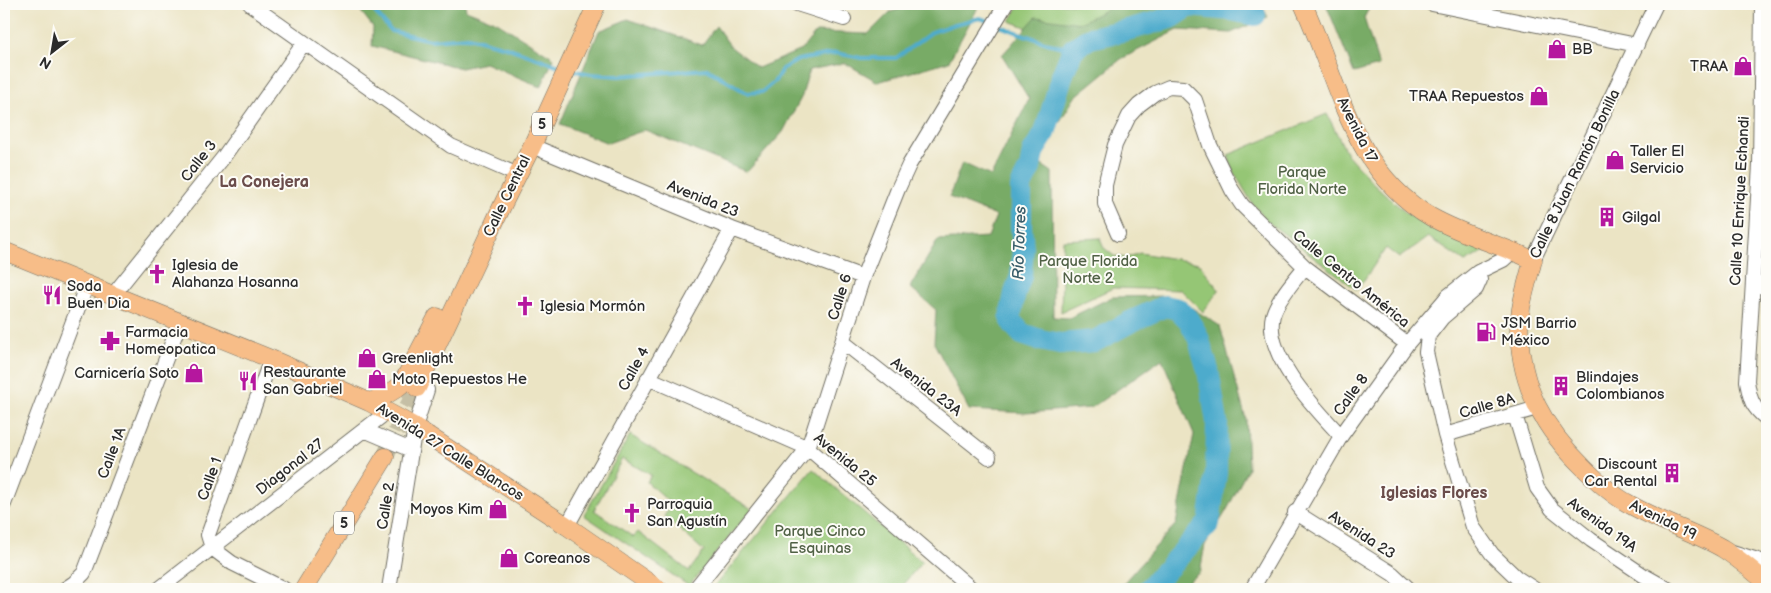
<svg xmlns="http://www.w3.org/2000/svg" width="1771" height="593" font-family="'Balsamiq Sans',sans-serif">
<rect width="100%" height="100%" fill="#fdfcf7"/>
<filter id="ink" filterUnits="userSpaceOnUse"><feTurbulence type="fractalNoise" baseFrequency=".02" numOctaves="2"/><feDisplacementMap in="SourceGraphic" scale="10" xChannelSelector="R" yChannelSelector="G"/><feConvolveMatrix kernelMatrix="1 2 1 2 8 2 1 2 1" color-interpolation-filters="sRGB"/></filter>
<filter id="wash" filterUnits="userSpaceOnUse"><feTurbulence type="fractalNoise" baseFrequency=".0096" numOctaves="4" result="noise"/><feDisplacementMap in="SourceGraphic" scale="20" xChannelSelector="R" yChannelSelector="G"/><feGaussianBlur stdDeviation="1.12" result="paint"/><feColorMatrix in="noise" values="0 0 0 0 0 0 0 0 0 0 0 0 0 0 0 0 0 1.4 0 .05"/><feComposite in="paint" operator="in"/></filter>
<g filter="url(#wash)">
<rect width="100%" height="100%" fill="#ebe4c4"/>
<!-- green -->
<path fill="#95c675" stroke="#607850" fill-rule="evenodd" d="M1020,4H1152L1067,43L1010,21Z
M1327,114L1347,154L1372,182L1405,212L1427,226L1487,250L1465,262L1428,237L1399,258L1386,248L1357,290L1267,221L1252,203L1234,172L1228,155Z
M1100,238L1104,248L1114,256L1126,258L1140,253L1199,263L1219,290L1203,312L1181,290L1113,288L1061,312L1063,240Z
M630,435L752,509L689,586L584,515ZM622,459L651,475L647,482L672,505L664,516L704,551L689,571L638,532L633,537L594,510Z
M813,469L922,562L899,589H712Z"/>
<!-- forest -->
<path fill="#78ab66" stroke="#526b48" d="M355,4H465L466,10L497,22L554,58L541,87L485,63L461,68L372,46L373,27Z
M918,4H980L949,61L878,82L845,63L809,70L802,96L783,132L747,172L645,130L608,143L560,124L599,31L628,19L702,45L716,26L731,47L758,68L801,50L816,32L868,34L890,12Z
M1117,4H1261L1268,17L1231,33L1178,30L1121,59L1075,97L1057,126L1049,132L1036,161L1052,172L1053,317L1069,318L1112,297L1168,296L1192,308L1220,326L1246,419L1248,468L1227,510L1205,545L1200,572L1179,589H1118L1176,524L1194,434L1162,359L1091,408L1026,413L969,410L934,343L936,310L910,287L938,240L988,237L996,216L949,197L962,163L991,176L1029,99L1002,55L1036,17L1080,23Z
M1326,4H1371L1364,18L1379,66L1354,73Z"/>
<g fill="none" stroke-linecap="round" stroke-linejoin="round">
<!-- stream -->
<path stroke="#4eabcc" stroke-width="4" d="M368,4L391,31L430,40L468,37L506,47L562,67
M997,25L1050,44L1073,49
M571,70L591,74L619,76L707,69L747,93L762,92L775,81L782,69L798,60L836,53L861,58H896L932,32L955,24L980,18L991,22"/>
<!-- river -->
<path stroke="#4eabcc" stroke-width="22" d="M1149,589L1209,523L1216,474L1217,422L1208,370L1198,337L1189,320L1178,309L1165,306L1130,322L1095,341L1060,344L1040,340L1022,334L1014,325L1010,317L1015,293L1021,276L1023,247L1021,226V186L1030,168L1033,152L1045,133L1062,76L1073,49L1090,38L1127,30L1171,18L1189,6L1232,10L1255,15"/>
</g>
</g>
<g filter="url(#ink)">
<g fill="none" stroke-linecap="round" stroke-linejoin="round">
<!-- major-tunnel -->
<path stroke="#c5bfa5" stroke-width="18" stroke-dasharray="18 9" stroke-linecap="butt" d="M385,457L417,388"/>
<defs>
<path id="minor" d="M250,4L451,146L518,175
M797,4L844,19
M1432,4L1637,45
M1762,4L1760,165L1747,381C1750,400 1752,407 1767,419
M532,146L732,229L863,277
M1118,234L1105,204V185L1115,145L1129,116L1139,105L1155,93L1169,87L1183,88L1195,100L1210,145L1232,190L1242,205L1305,267L1407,344
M1533,260L1656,4
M1305,267C1295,279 1277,300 1273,315C1263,355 1316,409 1341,436
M1478,272L1480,280L1476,289L1442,318L1428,336L1426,352L1445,435L1473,527L1492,554L1517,578L1534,589
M1753,278L1767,290
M113,295L222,159L304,43
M843,342L989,457
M648,378L808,448L972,589
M1515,415L1537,488L1552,509L1591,540L1643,575L1668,589
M364,430L411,450
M1445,435L1537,408
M4,504L87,284
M1295,512L1393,574L1409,589
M567,526L732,229
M212,548L208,535L271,359
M212,548L232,563L284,589
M1732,552L1767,563
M65,589L74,583L84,573L180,322
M159,589L387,412
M389,589L415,427L427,390
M695,589L808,448L863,277L898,189L909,165L1006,4
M1252,589L1341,436L1407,344L1448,296L1478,272L1503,260L1513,251"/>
<path id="major" d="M1303,4C1339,82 1351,170 1431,217C1463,235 1500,245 1533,260C1527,283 1519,307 1519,331C1521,388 1544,429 1584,468C1597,481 1612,495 1629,504C1658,521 1692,531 1722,548C1738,558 1753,571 1767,583
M4,251L271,359L369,402L415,427L567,526L658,589
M417,388L504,202L532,146L597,4
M369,402C382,398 392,393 402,384L437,317
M304,589L385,457"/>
</defs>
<!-- minor casing -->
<use href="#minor" stroke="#6e6c61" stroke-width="16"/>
<!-- major casing -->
<use href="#major" stroke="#6e6c61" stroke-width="19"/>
<!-- minor -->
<use href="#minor" stroke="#fff" stroke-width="14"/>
<!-- major -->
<use href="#major" stroke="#f7bd88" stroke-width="18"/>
</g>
</g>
<!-- icons -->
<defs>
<symbol id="shop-bare" viewBox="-9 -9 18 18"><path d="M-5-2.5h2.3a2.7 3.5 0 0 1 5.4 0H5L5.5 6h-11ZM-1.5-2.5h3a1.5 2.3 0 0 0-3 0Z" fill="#b5179e" stroke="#fdfcf7" stroke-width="2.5" paint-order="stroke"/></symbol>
<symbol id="building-bare" viewBox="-9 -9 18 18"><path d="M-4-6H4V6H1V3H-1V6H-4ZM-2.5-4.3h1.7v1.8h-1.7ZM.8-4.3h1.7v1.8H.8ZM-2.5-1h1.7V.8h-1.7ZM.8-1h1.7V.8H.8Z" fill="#b5179e" stroke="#fdfcf7" stroke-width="2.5" paint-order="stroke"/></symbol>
<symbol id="church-bare" viewBox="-9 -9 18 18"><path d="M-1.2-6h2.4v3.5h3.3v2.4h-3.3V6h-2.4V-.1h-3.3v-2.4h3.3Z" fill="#b5179e" stroke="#fdfcf7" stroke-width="2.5" paint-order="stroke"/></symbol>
<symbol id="restaurant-bare" viewBox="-9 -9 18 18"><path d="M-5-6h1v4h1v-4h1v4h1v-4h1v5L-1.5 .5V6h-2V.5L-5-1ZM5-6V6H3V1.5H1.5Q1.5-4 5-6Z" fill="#b5179e" stroke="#fdfcf7" stroke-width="2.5" paint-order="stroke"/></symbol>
<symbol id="fuel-bare" viewBox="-9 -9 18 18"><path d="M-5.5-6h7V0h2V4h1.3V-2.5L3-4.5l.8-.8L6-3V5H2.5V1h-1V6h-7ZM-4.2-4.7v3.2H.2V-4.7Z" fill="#b5179e" stroke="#fdfcf7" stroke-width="2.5" paint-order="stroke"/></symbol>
<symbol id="pharmacy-bare" viewBox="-9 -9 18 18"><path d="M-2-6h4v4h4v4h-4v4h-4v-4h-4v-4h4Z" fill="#b5179e" stroke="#fdfcf7" stroke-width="2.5" paint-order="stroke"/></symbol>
</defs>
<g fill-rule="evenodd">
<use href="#shop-bare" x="1543" y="35" width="28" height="28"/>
<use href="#shop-bare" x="1729" y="52" width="28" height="28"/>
<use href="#shop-bare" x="1525" y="82" width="28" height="28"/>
<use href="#shop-bare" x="1601" y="146" width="28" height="28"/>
<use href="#building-bare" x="1593" y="203" width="28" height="28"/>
<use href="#church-bare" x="143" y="260" width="28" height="28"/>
<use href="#restaurant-bare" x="38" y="281" width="28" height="28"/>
<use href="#church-bare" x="511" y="292" width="28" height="28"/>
<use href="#fuel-bare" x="1472" y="318" width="28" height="28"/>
<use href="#pharmacy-bare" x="96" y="327" width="28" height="28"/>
<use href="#shop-bare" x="353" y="344" width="28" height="28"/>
<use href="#shop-bare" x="180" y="359" width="28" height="28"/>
<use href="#shop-bare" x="363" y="365" width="28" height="28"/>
<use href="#restaurant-bare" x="234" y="367" width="28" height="28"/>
<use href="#building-bare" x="1547" y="372" width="28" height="28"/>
<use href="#building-bare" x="1658" y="459" width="28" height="28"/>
<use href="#shop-bare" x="484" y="495" width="28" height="28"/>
<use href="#church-bare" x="618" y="499" width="28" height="28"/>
<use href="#shop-bare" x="495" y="544" width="28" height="28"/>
</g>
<g text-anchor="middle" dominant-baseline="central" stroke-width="4" stroke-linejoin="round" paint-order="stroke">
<!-- shield labels -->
<g fill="#fdfcf7" stroke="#6a6a68" stroke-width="1">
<rect x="532" y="112.5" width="20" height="23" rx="4"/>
<rect x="334" y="511.5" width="20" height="23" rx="4"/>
</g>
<g font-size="14" font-weight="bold" fill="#2b2b2b">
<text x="542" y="124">5</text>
<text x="344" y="523">5</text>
</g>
<!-- poi labels -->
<g font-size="15" fill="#2b2b2b" stroke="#fdfcf7" text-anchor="start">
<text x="1572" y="49">BB</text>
<text x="1728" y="66" text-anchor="end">TRAA</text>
<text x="1524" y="96" text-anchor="end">TRAA Repuestos</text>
<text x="1630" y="151">Taller El<tspan x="1630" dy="17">Servicio</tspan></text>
<text x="1622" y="217">Gilgal</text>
<text x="172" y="265">Iglesia de<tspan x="172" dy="17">Alahanza Hosanna</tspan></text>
<text x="67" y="286">Soda<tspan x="67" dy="17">Buen Dia</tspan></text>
<text x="540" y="306">Iglesia Mormón</text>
<text x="1501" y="323">JSM Barrio<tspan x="1501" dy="17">México</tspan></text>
<text x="125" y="332">Farmacia<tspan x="125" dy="17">Homeopatica</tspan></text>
<text x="382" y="358">Greenlight</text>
<text x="263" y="372">Restaurante<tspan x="263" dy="17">San Gabriel</tspan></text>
<text x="179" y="373" text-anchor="end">Carnicería Soto</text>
<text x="1576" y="377">Blindajes<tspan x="1576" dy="17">Colombianos</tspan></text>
<text x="392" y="379">Moto Repuestos He</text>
<text x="1657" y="464" text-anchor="end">Discount<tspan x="1657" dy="17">Car Rental</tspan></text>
<text x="647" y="504">Parroquia<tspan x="647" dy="17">San Agustín</tspan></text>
<text x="483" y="509" text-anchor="end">Moyos Kim</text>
<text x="524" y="558">Coreanos</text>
</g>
<!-- street labels -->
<g font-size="15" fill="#2b2b2b" stroke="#fdfcf7">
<text transform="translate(1357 130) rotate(63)">Avenida 17</text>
<text transform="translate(199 161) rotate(-52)">Calle 3</text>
<text transform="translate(1575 174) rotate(-64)">Calle 8 Juan Ramón Bonilla</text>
<text transform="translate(507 196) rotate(-64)">Calle Central</text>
<text transform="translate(703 199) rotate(22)">Avenida 23</text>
<text transform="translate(1740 201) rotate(-87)">Calle 10 Enrique Echandi</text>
<text transform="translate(1351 279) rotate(39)">Calle Centro América</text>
<text transform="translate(840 297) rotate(-72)">Calle 6</text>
<text transform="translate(634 369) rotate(-61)">Calle 4</text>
<text transform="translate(926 387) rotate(38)">Avenida 23A</text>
<text transform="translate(1351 395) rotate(-54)">Calle 8</text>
<text transform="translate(1487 406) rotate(-16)">Calle 8A</text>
<text transform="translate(450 452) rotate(32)">Avenida 27 Calle Blancos</text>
<text transform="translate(112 453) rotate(-69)">Calle 1A</text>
<text transform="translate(845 460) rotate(39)">Avenida 25</text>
<text transform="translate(290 467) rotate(-38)">Diagonal 27</text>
<text transform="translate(210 479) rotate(-70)">Calle 1</text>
<text transform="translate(386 506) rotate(-81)">Calle 2</text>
<text transform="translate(1663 520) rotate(26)">Avenida 19</text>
<text transform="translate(1602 525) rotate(36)">Avenida 19A</text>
<text transform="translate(1362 535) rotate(33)">Avenida 23</text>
</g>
<!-- park labels -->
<g font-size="15" fill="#506145" stroke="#fdfcf7">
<text x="1302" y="172">Parque<tspan x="1302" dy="17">Florida Norte</tspan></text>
<text x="1088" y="261">Parque Florida<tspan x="1088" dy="17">Norte 2</tspan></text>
<text x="820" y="531">Parque Cinco<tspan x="820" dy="17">Esquinas</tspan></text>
</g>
<!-- neighbourhood labels -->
<g font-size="16" font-weight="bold" fill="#6b4d4b" stroke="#fdfcf7">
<text x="264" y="182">La Conejera</text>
<text x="1434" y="493">Iglesias Flores</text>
</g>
<!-- water labels -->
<g font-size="16" font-style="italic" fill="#395e6b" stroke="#fdfcf7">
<text transform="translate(1020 243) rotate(-88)">Río Torres</text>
</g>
</g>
<!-- margin -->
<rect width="1771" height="593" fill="none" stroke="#fdfcf7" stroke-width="20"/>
<!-- north arrow -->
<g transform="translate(52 52) rotate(211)" stroke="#fdfcf7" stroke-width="4" paint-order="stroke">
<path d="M0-4L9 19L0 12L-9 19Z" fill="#2b2b2b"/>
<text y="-8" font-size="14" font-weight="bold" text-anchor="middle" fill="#2b2b2b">N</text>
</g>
</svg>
